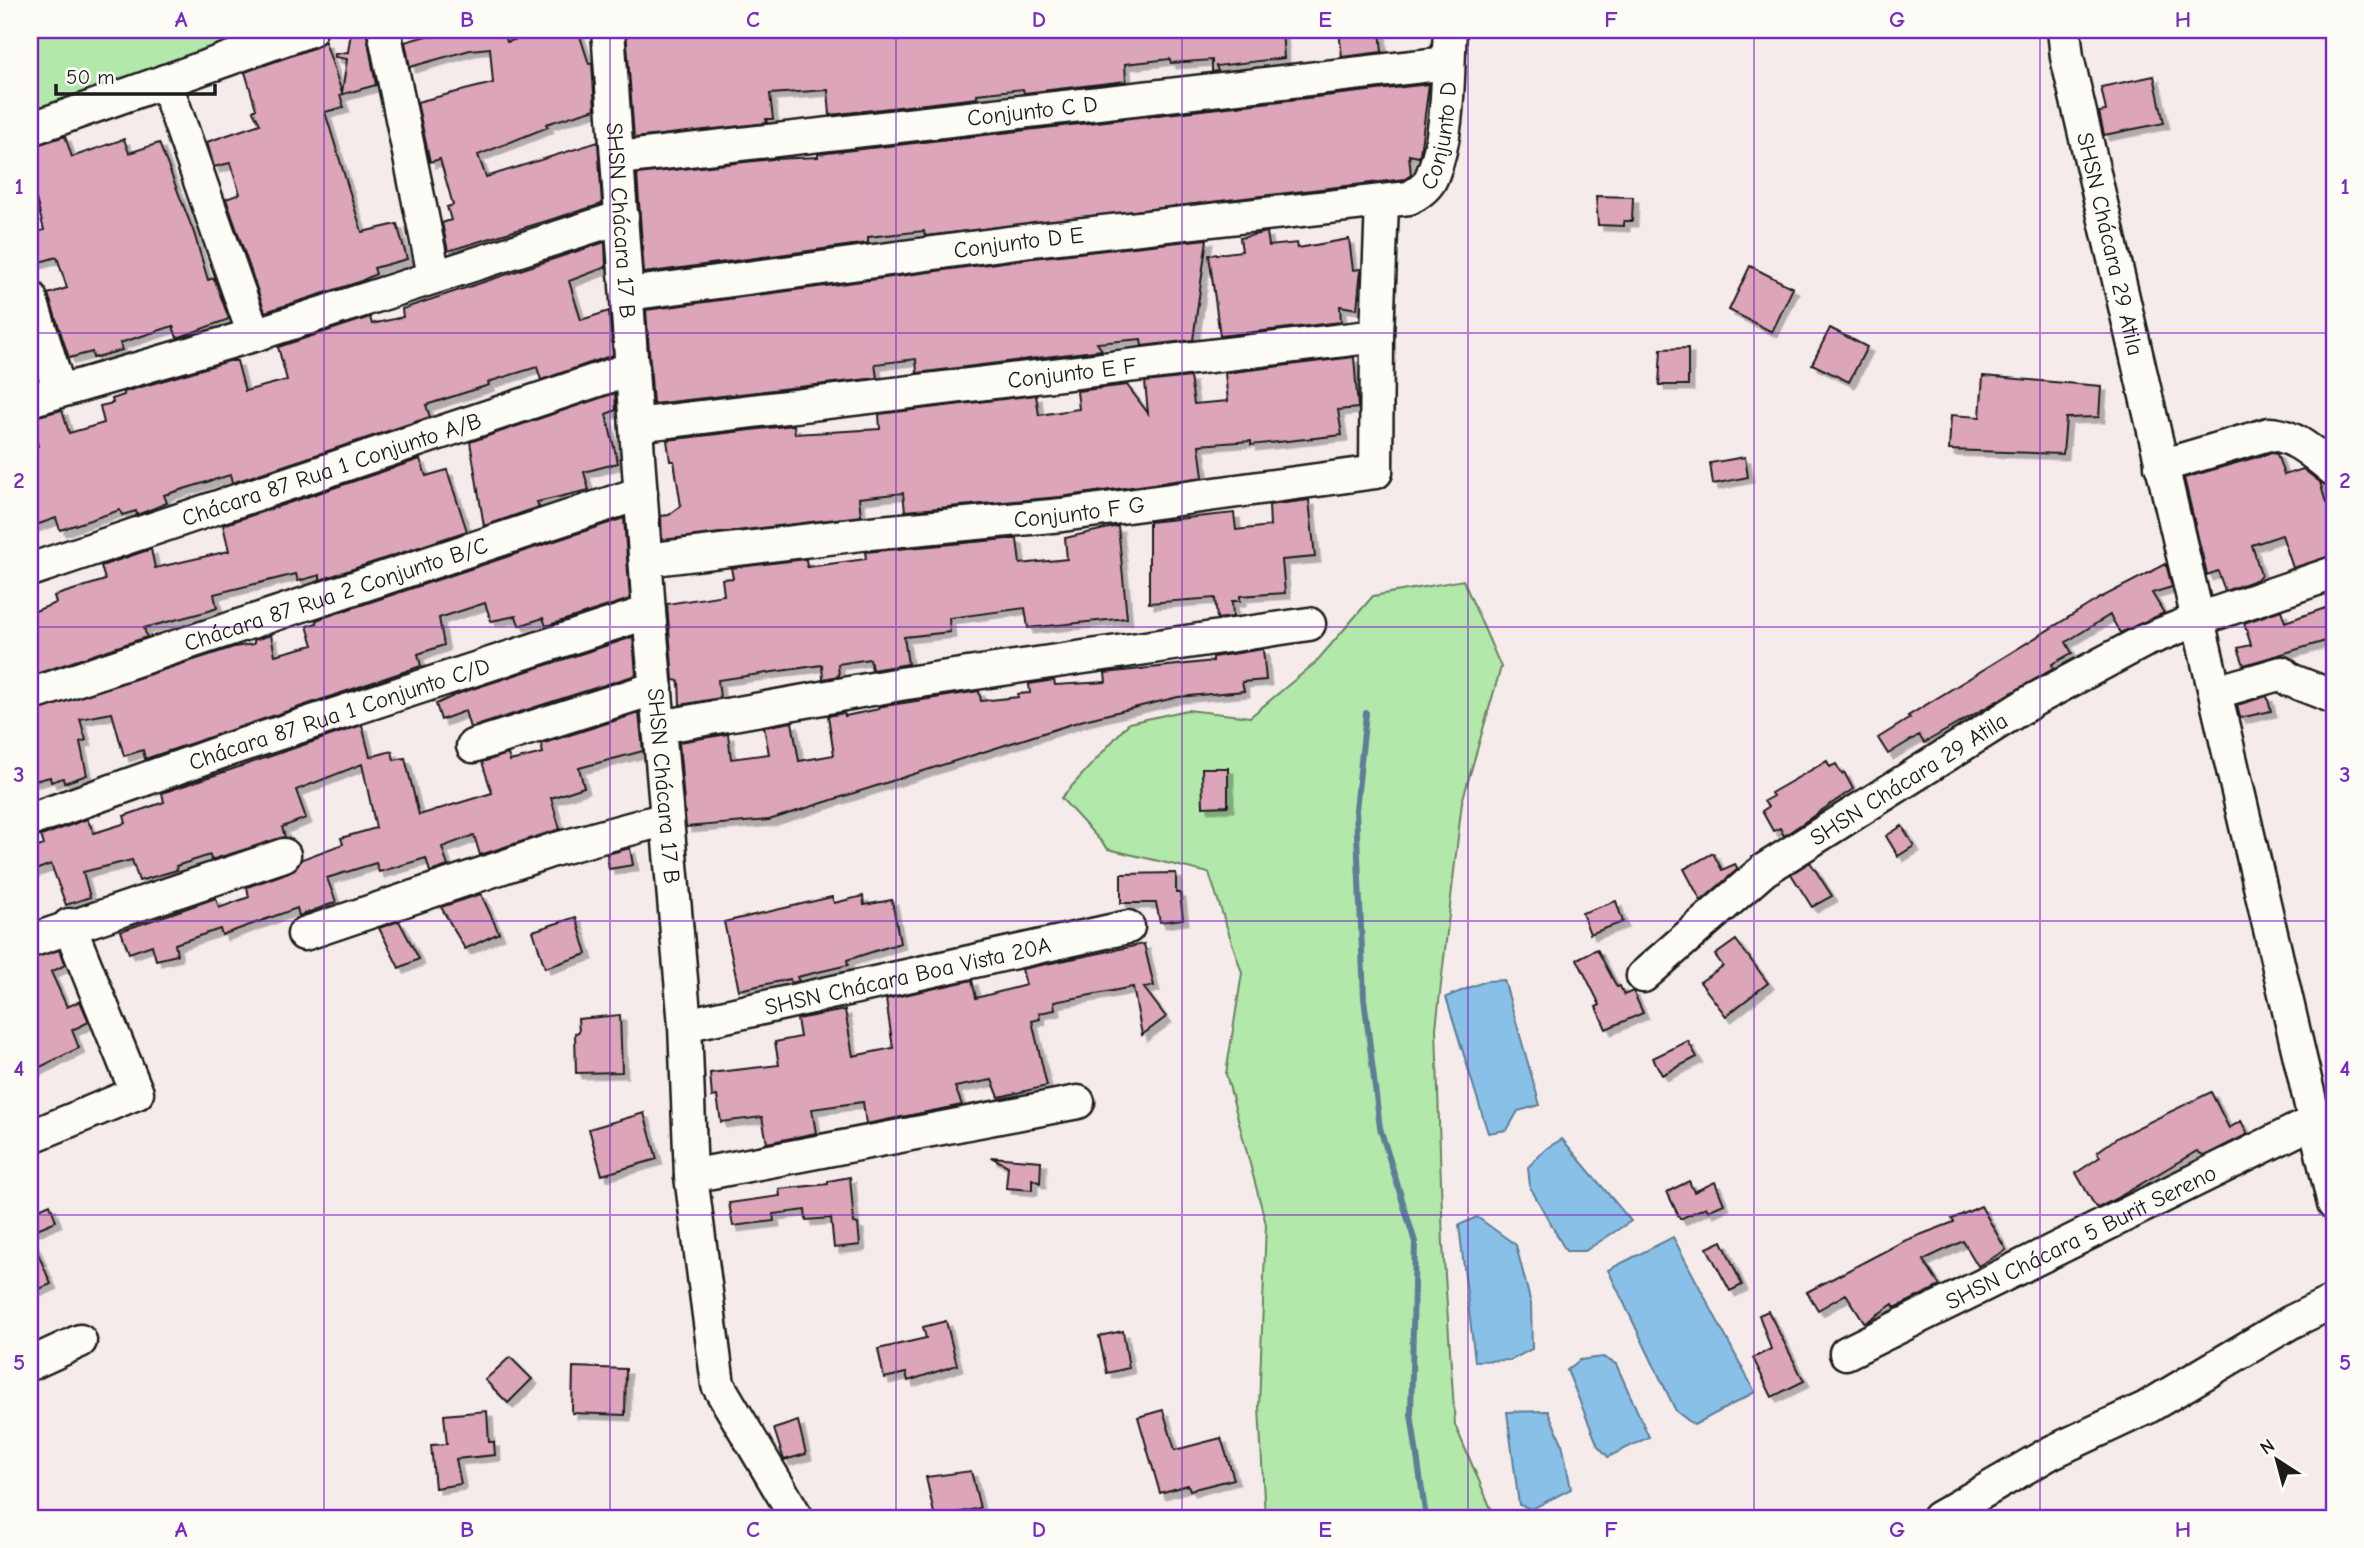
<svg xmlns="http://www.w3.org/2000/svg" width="2364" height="1548" font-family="'Comic Neue',sans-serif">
<defs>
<filter id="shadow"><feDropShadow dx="5.5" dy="5.5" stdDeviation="0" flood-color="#0004"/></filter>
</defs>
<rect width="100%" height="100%" fill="#f6ebeb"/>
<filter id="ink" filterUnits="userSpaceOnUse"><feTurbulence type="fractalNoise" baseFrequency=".0143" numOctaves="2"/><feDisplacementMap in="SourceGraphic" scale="14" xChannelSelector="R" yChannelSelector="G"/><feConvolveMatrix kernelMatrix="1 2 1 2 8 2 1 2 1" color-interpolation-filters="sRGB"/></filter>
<g filter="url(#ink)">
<!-- green -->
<path fill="#b2e8aa" stroke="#678263" stroke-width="2" d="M30,30H282L35,109L30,100Z
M1463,580L1501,667L1462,802L1436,1028L1443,1245L1455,1425L1495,1518H1265L1259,1407L1266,1224L1226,1074L1242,973L1209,873L1108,849L1061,798L1129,723L1187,710L1250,717L1315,663L1373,596Z"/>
<!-- water -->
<path fill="#89c0e7" stroke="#5d7e96" stroke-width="2" d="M1504,980L1540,1105L1518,1111L1507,1130L1488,1133L1446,997L1486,981Z
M1562,1139L1631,1221L1585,1251H1566L1530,1187L1528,1167L1547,1148Z
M1477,1217L1516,1245L1531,1304L1532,1349L1511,1360L1475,1361L1459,1225Z
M1673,1237L1755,1392L1694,1425L1676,1411L1608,1270Z
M1603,1357L1616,1364L1649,1437L1608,1457L1598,1446L1567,1370L1580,1360Z
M1548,1411L1562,1443L1571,1489L1532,1509L1519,1505L1507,1412Z"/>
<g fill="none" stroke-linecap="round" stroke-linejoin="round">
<!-- stream -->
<path stroke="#5d7e96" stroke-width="6" d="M1366,713L1356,810L1364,998L1380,1128L1415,1242L1411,1414L1426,1518"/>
</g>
<!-- building -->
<path fill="#dca5ba" stroke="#1c1c1c" stroke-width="2" filter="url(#shadow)" d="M357,30H366L376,85L340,95L344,107L325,112L362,232L397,224L407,259L374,268L376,274L359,282L265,312L226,199L240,194L230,163L214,167L207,142L260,124L253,111L256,109L245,72L316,47L325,41L342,93L347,59L335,57V54L348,52L351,32Z
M447,30H504L507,42L549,30H578L589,64L592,63L595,109L546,124L548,127L478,155L486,177L598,142L602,204L448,251L442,223L451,220L447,207L453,205L440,159L430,162L417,102L493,83L490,48L470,50L410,67L405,42Z
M626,30H1282L1284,58L1216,66L1218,71L1212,72V60L1171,63L1170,59L1125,64L1126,81L1024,93L1023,89L977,94V98L830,115L828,90L770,94L773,119H766L767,123L634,138Z
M1339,30H1380L1382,52L1342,57Z
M2154,76L2164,123L2104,135L2099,112L2106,111L2101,87Z
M1429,84L1420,154L1419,157L1409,155L1411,175L1405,179L925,236L924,231L868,237V243L644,273L637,174L773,159L818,157V154Z
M65,136L72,157L124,139L129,153L159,143L194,233L208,280L214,278L229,319L177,338L173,326L120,343L122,350L93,358L92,352L69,358L48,294L67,288L57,257L36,263L30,243V234L44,230L36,199L30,200V147Z
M1596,196L1633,197L1632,221H1624V226L1598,225Z
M1267,232L1269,246L1297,243L1298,248L1349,239L1353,270L1361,269L1357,309L1340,306L1341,322L1220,336L1209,255L1242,251L1240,238Z
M1207,239L1193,340L1142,346L1141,339L1097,343L1102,350L917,373L916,359L875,364L877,378L653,404L646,310L1033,258Z
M605,242L606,267L569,281L581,320L609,311L613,355L541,380L537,367L488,382L489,385L426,405L430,417L232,483L230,475L164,495L167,503L137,515L136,511L122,515L120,510L60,530L56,518L30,527V448L38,446L30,418L62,410L69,433L104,423L100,406L113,403L112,399L124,395V392L229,361H237L245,391L287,380L278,347L370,317L372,324L403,317L402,309Z
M1750,266L1793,288L1772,332L1729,310Z
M1830,328L1867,347L1849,382L1812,364Z
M1688,348V385H1659L1661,349Z
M1354,357L1358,408L1338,410L1342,435L1251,445V441L1199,445L1203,477L1060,497L905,511L903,493L859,498L861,516L662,540L661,516L669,515L681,506L674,461H670L667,440L794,425L795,434L880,429L879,414L1036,395L1039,415L1079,409L1077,391L1127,385L1148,413L1145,382L1190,377L1194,404L1228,401L1225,373Z
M1983,376L2101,386L2099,417L2066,418L2063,454L1949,450L1951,415L1980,417Z
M615,393L616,410L606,414L618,463L584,472L589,490L537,502L539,507L484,526L470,442Z
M2271,453L2277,454L2284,475L2303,469L2320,482L2326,503L2334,500V555L2293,568L2282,535L2252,545L2261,575L2258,579L2225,591L2218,571L2207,575L2184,478Z
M1745,457L1748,477L1713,484L1710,463Z
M420,459L426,476L447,470L467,531L320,580V575L298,581L296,574L214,594L217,608L209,611L144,628L147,637L30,676V613L56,603L54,596L105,580L101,566L151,549L155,568L229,551L223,525Z
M1309,500L1315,557L1282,560L1285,593L1240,596V601H1232L1233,617L1217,619L1215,598L1149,603V522L1234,513L1236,530L1270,526L1269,505Z
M624,518L630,599L546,626L543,618L522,625H519L516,616L491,621L485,603L439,618L444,645L418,654L421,666L145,759L143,750L124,756L112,713L80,719L86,740L80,742L87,775L64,783L63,778L51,782L50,777L30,782V713L234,647L254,644V640L271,635L275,655L313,645L307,626L317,623L316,620Z
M1118,526L1127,618L1028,628L1025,608L949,618L950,632L904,637L908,664L872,670L870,659L838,664L839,676L823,679L822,665L718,680L720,698L680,705L679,681L673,680L667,604L724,595L722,579L733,578L731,568L806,559L807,567L866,559L865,552L1007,539H1017L1020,564L1067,559L1065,538Z
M2166,564L2172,587L2152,593L2164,613L2120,633L2110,615L2066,642L2072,653L2052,664L2053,669L1924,743L1919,735L1888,754L1878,738L1910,718L1908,716L2100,598Z
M2334,605V633L2327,635L2329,640L2244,665L2238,648L2251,645L2244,623L2281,610L2285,622Z
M633,637L636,675L470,728L465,711L441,720L436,704L460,693Z
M1263,649L1266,680L1242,682L1244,691L1178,697L1084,720L769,820L686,827L679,742L728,734L731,759L769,754L764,727L792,722L799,761L834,755L828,716L844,713L845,716L879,709L878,707L979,691L981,701L1018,697V694L1030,693L1029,684L1054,680L1055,685L1106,682L1105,673L1213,661V657Z
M2267,696L2271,711L2240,718L2237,705Z
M639,713L643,751L579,768L584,787L551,798L560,829L480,855L474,835L442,847L448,866L430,872L426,858L379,872L376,863L327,878L336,902L299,916L297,908L222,935L220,929L175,944L177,955L156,960L152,945L129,953L121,931L216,898L219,908L249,897L247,887L290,872L302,859L343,844L341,838L376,828L362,764L296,790L306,818L282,827L285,837L211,860L210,855L176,866L177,870L139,881L132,860L83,872L90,897L66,905L51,864L30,872V850L44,845L41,836L87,819L94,833L126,823L124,816L164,802L162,793L362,725L370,757L392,751L394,760L405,758L419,815L492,793L482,762L508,754L510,761L543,753L541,744Z
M1827,761L1830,767L1836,764L1842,774L1844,772L1853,789L1784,836L1780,828L1773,831L1762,811L1768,807L1764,801L1773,796L1771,793Z
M1202,768H1228V806L1203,807Z
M1902,826L1914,846L1898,856L1886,836Z
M630,848L633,865L609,869L607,854Z
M1713,853L1722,870L1735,864L1738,869L1701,901L1684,869Z
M1810,862L1832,896L1812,907L1791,874Z
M1176,873V893H1180L1183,919L1160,922L1156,903H1121V874Z
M481,894L499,933L465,949L441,907Z
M863,896L864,905L892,900L900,943L847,960L848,965L797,977L799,981L791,983L790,979L739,990L724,922L832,897L834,903Z
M1616,901L1623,922L1590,934L1582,913Z
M576,917L587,954L545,968L533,931Z
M399,921L419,959L399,968L379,928Z
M1736,940L1768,983L1726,1016L1700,982L1723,966L1715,955Z
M1144,944L1154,986L1144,988L1166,1017L1142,1035L1133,987L1054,1002L1055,1010L1039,1013L1040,1019L1032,1021L1047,1086L999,1097L992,1080L955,1087L962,1105L866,1124L863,1102L812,1109L816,1133L767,1143L762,1117L721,1122L717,1096L712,1097L710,1073L779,1065L775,1042L800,1037L797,1019L845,1010L853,1056L893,1048L886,999L972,980L976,998L1026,985L1022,969Z
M1597,949L1617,987L1620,986L1624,995L1633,991L1643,1013L1606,1029L1596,1007L1600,1005L1577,959Z
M59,950L65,965L51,972L67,1007L80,1001L89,1022L72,1030L79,1048L30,1072V959Z
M620,1015L622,1072L576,1073L575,1033L579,1032L578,1019Z
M1688,1041L1697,1057L1662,1075L1653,1058Z
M2211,1092L2229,1128L2241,1121L2248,1134L2204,1156L2197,1151L2119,1197L2098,1208L2095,1206L2076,1173L2100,1157L2097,1152L2118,1137Z
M644,1113L657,1159L602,1175L589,1129Z
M991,1157L1041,1161L1040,1183L1032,1179V1190L1006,1188L1008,1166Z
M850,1177L854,1223L858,1224L860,1245L834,1248L831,1218L806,1220L805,1210L773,1214L774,1221L733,1226L729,1203L780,1196L779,1189L828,1184V1181Z
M1689,1181L1694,1192L1715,1182L1724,1204L1708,1211L1706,1207L1680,1219L1667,1192Z
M50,1204L56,1221L30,1232V1213Z
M1981,1206L2006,1250L1978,1266L1963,1241L1923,1260L1940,1286L1895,1308L1893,1304L1865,1323L1846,1294L1818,1310L1807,1292L1904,1241L1954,1222L1952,1219Z
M30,1235L51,1284L30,1293Z
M1722,1241L1742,1285L1730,1291L1707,1248Z
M1768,1311L1804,1381L1772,1397L1753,1358L1771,1349L1759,1315Z
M946,1321L957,1365L908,1381L906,1373L884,1378L878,1349L926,1338L923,1327Z
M1123,1331L1129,1368L1107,1373L1099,1336Z
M510,1357L532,1379L508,1403L485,1380Z
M573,1367L626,1369L625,1415L572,1413Z
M1163,1410L1175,1450L1221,1438L1234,1479L1190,1490L1188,1485L1160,1493L1138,1417Z
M487,1411L489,1442H494L495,1455L456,1459L461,1484L435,1488L431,1445L447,1444L444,1415Z
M798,1421L806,1454L784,1460L774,1429Z
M971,1471L980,1508L935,1518L926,1477Z"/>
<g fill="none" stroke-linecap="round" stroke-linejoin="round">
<defs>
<g id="minor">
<path d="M384,30L434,275"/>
<path id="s1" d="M608,30L649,612L685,1025L691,1176L718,1385L797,1518"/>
<path id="s2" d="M2064,30L2067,57L2334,1204"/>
<path d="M165,81L254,335"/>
<path d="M30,129L310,30"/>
<path id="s3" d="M619,158L1448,63"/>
<path id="s4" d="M628,294L1031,240L1409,198C1419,193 1428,187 1432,176C1450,133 1447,76 1450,30"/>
<path d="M30,297L59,389"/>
<path d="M30,400L254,335L622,217"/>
<path id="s5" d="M636,425L1377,336L1382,203"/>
<path d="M2161,466L2269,434C2295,435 2314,454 2334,470"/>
<path id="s6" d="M646,560L870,533L1062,515L1376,472L1377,336"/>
<path id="s7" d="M30,570L633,368"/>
<path d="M2216,692L2282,673L2290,680L2334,697"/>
<path id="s8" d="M30,695L641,493"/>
<path d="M660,727L900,684L1309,624"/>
<path d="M473,746L656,688"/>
<path id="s9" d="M30,820L224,751L649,612"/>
<path d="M304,934L553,850L666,819"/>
<path d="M30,941L284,855"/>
<path id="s10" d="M1643,976L1764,870L2032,701L2144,641L2199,619L2334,573"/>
<path id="s11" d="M685,1025L1128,927"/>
<path d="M30,1137L137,1093L69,925"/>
<path d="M691,1176L1078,1102"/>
<path id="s12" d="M1846,1353L2315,1121"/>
<path d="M30,1364L80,1341"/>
<path d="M1938,1518L2052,1452L2146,1408L2291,1322L2334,1301"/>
</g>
</defs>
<!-- minor casing -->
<use href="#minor" stroke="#1c1c1c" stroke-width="37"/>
<!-- minor -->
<use href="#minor" stroke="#fdfcf7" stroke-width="32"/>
</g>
</g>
<!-- grid -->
<path fill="none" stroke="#7b2cbf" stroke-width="2" stroke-opacity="0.55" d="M324,30V1518M610,30V1518M896,30V1518M1182,30V1518M1468,30V1518M1754,30V1518M2040,30V1518M30,333H2334M30,627H2334M30,921H2334M30,1215H2334"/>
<g text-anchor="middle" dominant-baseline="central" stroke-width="5" stroke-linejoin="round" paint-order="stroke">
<!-- street labels -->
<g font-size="23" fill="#1c1c1c" stroke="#fdfcf7">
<text stroke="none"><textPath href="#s3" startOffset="416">Conjunto C D</textPath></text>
<text stroke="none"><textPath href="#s4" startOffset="861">Conjunto D</textPath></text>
<text stroke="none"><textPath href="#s1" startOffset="191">SHSN Chácara 17 B</textPath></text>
<text stroke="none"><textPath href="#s4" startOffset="394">Conjunto D E</textPath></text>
<text stroke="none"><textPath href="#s2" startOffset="219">SHSN Chácara 29 Atila</textPath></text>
<text stroke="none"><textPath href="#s5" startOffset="439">Conjunto E F</textPath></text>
<text stroke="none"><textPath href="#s7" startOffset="318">Chácara 87 Rua 1 Conjunto A/B</textPath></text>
<text stroke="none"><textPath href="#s6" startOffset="436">Conjunto F G</textPath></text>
<text stroke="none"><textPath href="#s8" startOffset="322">Chácara 87 Rua 2 Conjunto B/C</textPath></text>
<text stroke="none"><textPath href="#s9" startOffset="327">Chácara 87 Rua 1 Conjunto C/D</textPath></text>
<text stroke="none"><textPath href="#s10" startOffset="332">SHSN Chácara 29 Atila</textPath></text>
<text stroke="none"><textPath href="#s1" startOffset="758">SHSN Chácara 17 B</textPath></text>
<text stroke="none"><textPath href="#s11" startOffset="228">SHSN Chácara Boa Vista 20A</textPath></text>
<text stroke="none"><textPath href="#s12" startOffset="262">SHSN Chácara 5 Burit Sereno</textPath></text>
</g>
</g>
<!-- margin -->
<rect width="2364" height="1548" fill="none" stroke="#fdfcf7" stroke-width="77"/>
<!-- north arrow -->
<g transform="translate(2277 1460) rotate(324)" stroke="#fdfcf7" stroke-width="5" paint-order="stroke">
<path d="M0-5L12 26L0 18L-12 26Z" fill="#1c1c1c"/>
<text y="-10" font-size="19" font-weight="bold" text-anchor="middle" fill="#1c1c1c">N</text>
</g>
<!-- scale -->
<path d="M56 84v10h159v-10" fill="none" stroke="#1c1c1c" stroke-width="3.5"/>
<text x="66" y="84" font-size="21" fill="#1c1c1c" stroke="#fdfcf7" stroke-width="5" paint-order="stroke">50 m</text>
<rect x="38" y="38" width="2288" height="1472" fill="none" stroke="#7b2cbf" stroke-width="2.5"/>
<g font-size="23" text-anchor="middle" font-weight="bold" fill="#7b2cbf">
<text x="181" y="27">A</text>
<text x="467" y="27">B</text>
<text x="753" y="27">C</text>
<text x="1039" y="27">D</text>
<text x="1325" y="27">E</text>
<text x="1611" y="27">F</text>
<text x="1897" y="27">G</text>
<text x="2183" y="27">H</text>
<text x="19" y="194">1</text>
<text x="2345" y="194">1</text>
<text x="19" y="488">2</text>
<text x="2345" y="488">2</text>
<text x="19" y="782">3</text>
<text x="2345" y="782">3</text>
<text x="19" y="1076">4</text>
<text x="2345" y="1076">4</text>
<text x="19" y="1370">5</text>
<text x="2345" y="1370">5</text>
<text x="181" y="1537">A</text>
<text x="467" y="1537">B</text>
<text x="753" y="1537">C</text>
<text x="1039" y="1537">D</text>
<text x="1325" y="1537">E</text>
<text x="1611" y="1537">F</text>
<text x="1897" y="1537">G</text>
<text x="2183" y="1537">H</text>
</g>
</svg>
